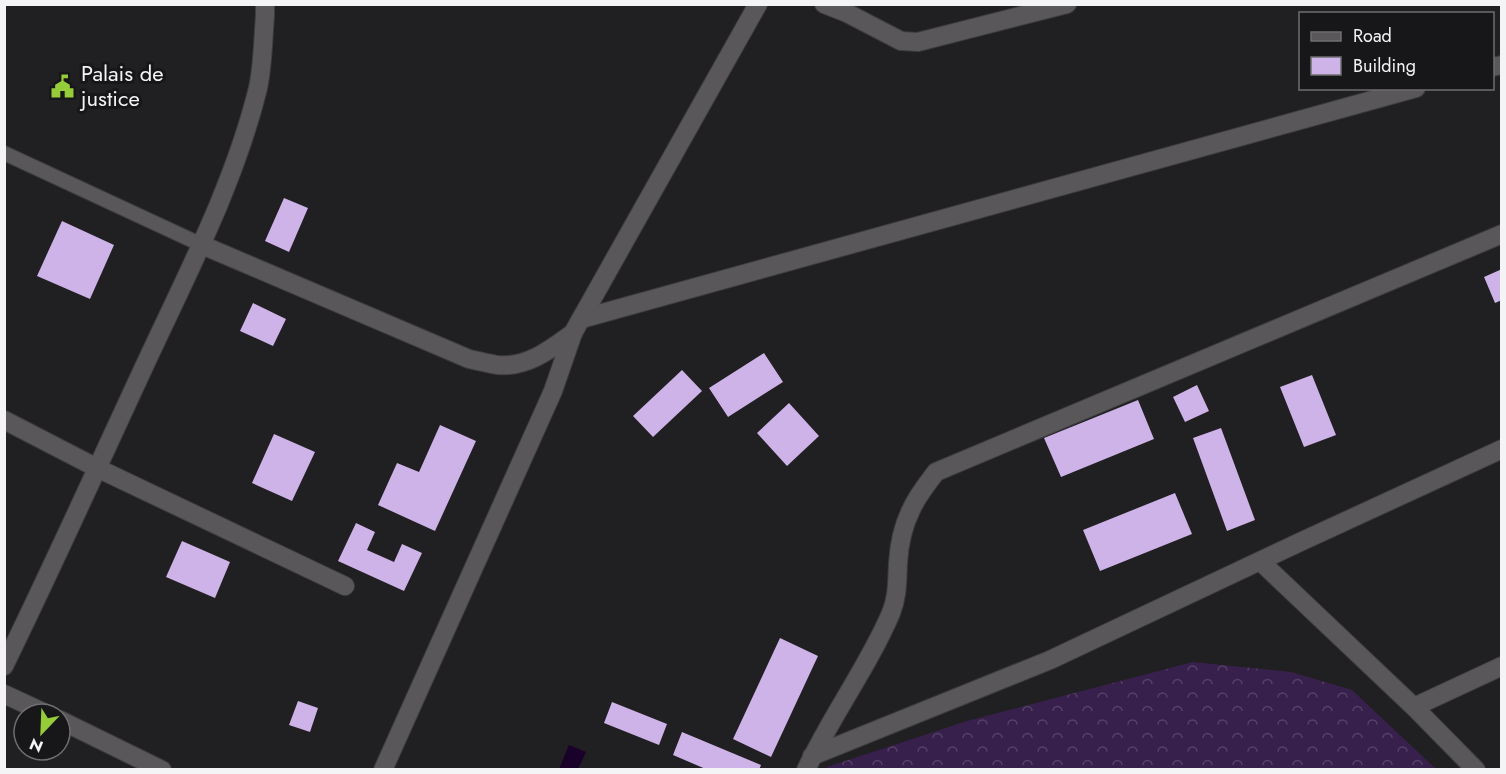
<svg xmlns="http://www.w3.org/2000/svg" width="1506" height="774" font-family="Jost,sans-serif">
<defs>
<pattern id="forest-crowns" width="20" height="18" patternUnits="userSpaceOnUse" patternTransform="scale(1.5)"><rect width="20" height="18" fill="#38204c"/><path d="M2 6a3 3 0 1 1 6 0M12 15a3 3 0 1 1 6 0" fill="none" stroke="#554166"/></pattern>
</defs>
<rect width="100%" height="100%" fill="#201f21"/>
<!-- forest -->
<path fill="url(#forest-crowns)" d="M1193,662L1291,672L1352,690L1436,769H826L827,767L967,721Z"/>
<!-- water -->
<path fill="#190129" d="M569,745L586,752L578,769H559Z"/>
<!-- building -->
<path fill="#ceb3e8" d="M284,198L308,208L289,252L265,241Z
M62,221L114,245L90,299L37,276Z
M1502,269V300L1495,303L1484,277Z
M253,303L286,319L273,346L240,331Z
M764,353L783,382L728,417L709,388Z
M682,370L702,391L653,437L633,416Z
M1312,375L1336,435L1304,447L1280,387Z
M1197,385L1209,411L1185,422L1173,397Z
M1138,400L1154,439L1061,477L1044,438Z
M789,403L819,436L787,466L757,433Z
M440,425L476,441L435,531L378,505L397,463L419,472Z
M1221,428L1255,520L1227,531L1193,438Z
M274,434L315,452L292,501L252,483Z
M1175,493L1192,534L1100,571L1083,530Z
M356,523L375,532L367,550L394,562L402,544L422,553L404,591L338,561Z
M182,541L230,562L215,598L166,577Z
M780,638L818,656L771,757L733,739Z
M298,701L318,708L310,732L289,725Z
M612,702L667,724L659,745L604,723Z
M682,732L761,765L759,770H708L673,755Z"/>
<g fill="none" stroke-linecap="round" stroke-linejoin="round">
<defs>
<path id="lane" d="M4,153L202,245"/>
<path id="street" d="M824,4L847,13L901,41L918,42L1067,4
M1492,67L1502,65
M581,319L1416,88
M4,420L97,468L345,586
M1260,561L1414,707L1476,770
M4,694L47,714
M1414,707L1502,666
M60,720L162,770
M812,756L1050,660L1298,543L1502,449
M383,770L553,391L573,333
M806,770C831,716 868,667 891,613C898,595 897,581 898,563C899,546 903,526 911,510C917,496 927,484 936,472L1502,234"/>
<path id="secondary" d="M202,245L469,359C478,361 487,363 497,365C526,368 550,350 573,333L758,4
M4,666C52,568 97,468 143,369C185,278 234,186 258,88C263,65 263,39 265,16V4"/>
</defs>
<!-- lane casing -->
<use href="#lane" stroke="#3d3c3e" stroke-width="16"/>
<!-- street casing -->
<use href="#street" stroke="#3d3c3e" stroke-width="20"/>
<!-- secondary casing -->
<use href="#secondary" stroke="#3d3c3e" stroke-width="20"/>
<!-- lane -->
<use href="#lane" stroke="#59575a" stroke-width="14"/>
<!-- street -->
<use href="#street" stroke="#59575a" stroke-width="18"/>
<!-- secondary -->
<use href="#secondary" stroke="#59575a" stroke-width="18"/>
</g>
<!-- icons -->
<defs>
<symbol id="civic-bare" viewBox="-9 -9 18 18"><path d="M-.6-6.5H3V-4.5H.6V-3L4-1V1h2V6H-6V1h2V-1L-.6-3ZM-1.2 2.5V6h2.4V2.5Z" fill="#96cc3a" stroke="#171618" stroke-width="2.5" paint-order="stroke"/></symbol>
</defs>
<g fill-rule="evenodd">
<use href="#civic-bare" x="46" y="70" width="33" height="33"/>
</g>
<g text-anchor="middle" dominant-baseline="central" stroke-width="6" stroke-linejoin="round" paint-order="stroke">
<!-- poi labels -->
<g font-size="22" fill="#f4f3f5" stroke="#171618" text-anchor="start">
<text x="81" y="73">Palais de<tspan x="81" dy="25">justice</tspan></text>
</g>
</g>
<!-- border -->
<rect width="1506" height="774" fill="none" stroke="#f4f3f5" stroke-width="12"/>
<!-- legend -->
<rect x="1299" y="12" width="195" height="78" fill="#171618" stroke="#6f6e70" stroke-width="1.5"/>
<rect x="1311" y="32" width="30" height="9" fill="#59575a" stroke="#6f6e70" stroke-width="1.5"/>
<text x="1353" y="42" font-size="18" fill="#f4f3f5">Road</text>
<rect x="1311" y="57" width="30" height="18" fill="#ceb3e8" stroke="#6f6e70" stroke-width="1.5"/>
<text x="1353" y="72" font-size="18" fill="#f4f3f5">Building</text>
<!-- north arrow -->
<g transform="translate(42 732) rotate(203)"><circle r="28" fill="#171618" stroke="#6f6e70" stroke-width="1.5"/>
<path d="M0-4.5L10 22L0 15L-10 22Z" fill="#96cc3a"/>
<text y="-9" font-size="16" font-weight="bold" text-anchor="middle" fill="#f4f3f5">N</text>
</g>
</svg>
